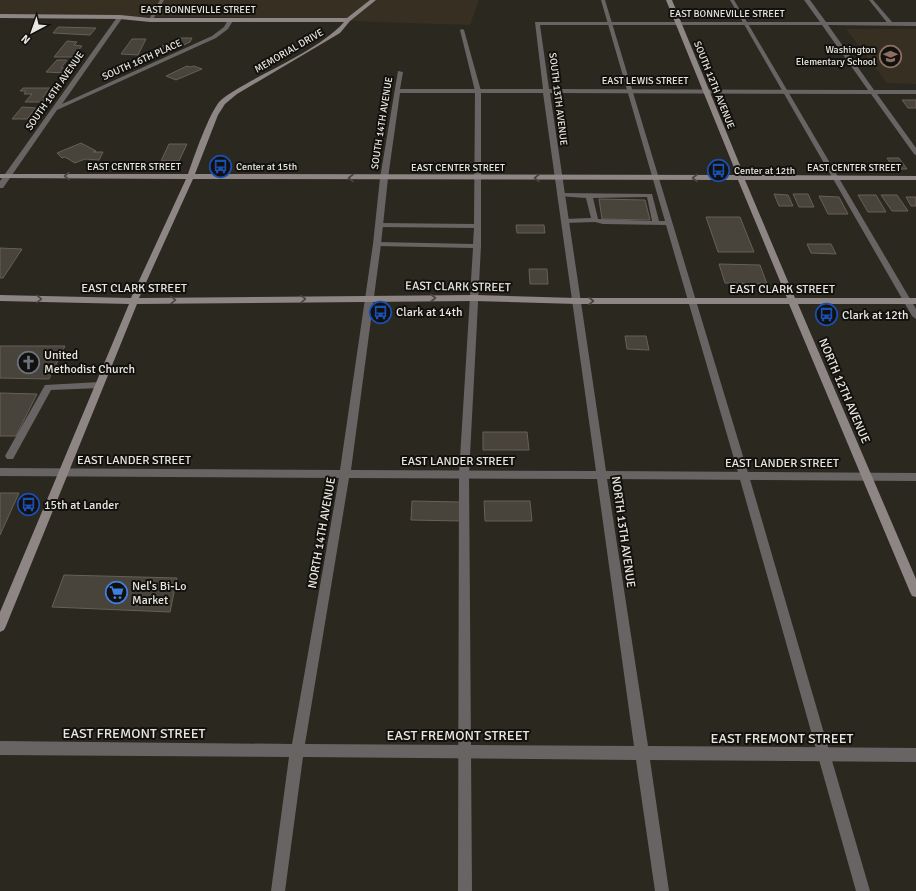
<svg xmlns="http://www.w3.org/2000/svg" width="916" height="891" font-family="Signika,sans-serif">
<rect width="100%" height="100%" fill="#2b2820"/>
<!-- built -->
<path fill="#373022" d="M0,0H479L470,25L233,17L0,16Z
M846,29H916V84L887,83Z"/>
<!-- building -->
<path fill="#48433b" stroke="#666057" d="M58,27L96,28L90,35L53,33Z
M180,38H192L190,42L167,53L156,49Z
M132,39H146L138,55L121,54Z
M67,41L77,42L74,45L82,46L73,57H54Z
M57,60H67L61,68H68L64,73L46,72Z
M187,66L190,67L194,66L202,69L176,80L166,76Z
M23,88H50L43,97H47L43,102H25L32,94H24L26,91H20Z
M902,100H916V108H908Z
M22,107L36,108L27,119H12Z
M81,143L96,151L93,152H103L99,160L85,159L75,163L65,157L62,158L57,153Z
M169,144H187L179,161H161Z
M887,158H899L907,169H894Z
M774,194L788,195L793,206H779Z
M793,194H808L814,207H799Z
M858,195H876L886,212H868Z
M881,195H897L908,211H892Z
M819,196L839,197L848,214H828Z
M906,197H916V206H911Z
M599,199L645,200L650,220L602,219Z
M706,217H740L754,252H718Z
M516,225H544L545,233H517Z
M807,244H831L836,254L811,253Z
M0,248L22,249L3,278H0Z
M719,264L760,265L767,284L725,283Z
M529,269H547L548,284H530Z
M625,336H646L649,350L627,349Z
M0,346H65L49,379L0,378Z
M0,393L37,394L16,436H0Z
M483,432H527L529,450H483Z
M0,493H19L0,535Z
M412,501L461,502L460,521L411,520Z
M484,501H530L532,521H485Z
M64,575L177,578L170,612L52,607Z"/>
<g fill="none" stroke-linecap="round" stroke-linejoin="round">
<!-- lane -->
<path fill="#696464" fill-rule="evenodd" d="M160,0H164L152,21H148Z
M601,0H605L749,476L870,891H856L739,476L666,225L603,224L595,222L564,223L561,221L564,219L591,218L586,198L558,196L557,195L560,193L652,194L659,221H665ZM647,197L652,221L598,219L593,198Z
M730,0H734L916,309V319L912,316Z
M869,0H873L893,23V25H889Z
M462,29L464,30L481,91V246L469,474L472,891H458L459,474L473,248L377,246L373,244L377,242L473,244L474,228L379,227L376,225L379,223L474,224L475,91L460,30Z
M100,382L104,385L100,388L51,390L13,459H7L5,456L45,385Z"/>
<!-- street -->
<path fill="#696464" fill-rule="evenodd" d="M804,0H810L826,22H916V26L828,25L874,90H916V94H877L916,148V155L914,154L871,94L550,93L606,471L916,473V481L607,479L648,746L916,748V762L650,760L669,891H655L636,760L303,757L285,891H271L289,757L0,755V741L292,744L339,478L0,476V468L340,470L373,244L380,178L398,71L403,72L400,89H543L535,22H820ZM540,25H822L868,90L549,89ZM400,93H543L596,471L351,470L381,244L388,178ZM349,478L597,479L634,746L305,744Z
M118,16L123,17L62,104L212,36L224,27L229,18L234,19L228,29L216,38L57,110L3,188H0V181Z"/>
<!-- secondary -->
<path fill="#8e8585" fill-rule="evenodd" d="M370,0H376L350,21L340,33L237,94L225,104L218,115L195,174L737,175L666,0H672L744,175L916,176V180H745L795,298H916V304H798L916,579V597L912,596L910,592L789,304H576L475,301L137,304L6,626L4,630L0,632V612L129,304L0,301V295L131,298L186,179L0,178V174H188C194,157 209,113 220,101C229,93 241,87 251,81C278,66 324,45 344,22H150L120,19L0,18V14L120,15L150,18H347ZM193,179L738,180L787,298H576L475,295L139,298Z"/>
</g>
<!-- one-way arrows -->
<defs><path id="oneway-chevron" d="M-2-3.5L2.5 0L-2 3.5" fill="none" stroke-width="1.6" stroke-linecap="round" stroke-linejoin="round"/></defs>
<g stroke="#4a4543">
<use href="#oneway-chevron" transform="translate(67 176) rotate(-180)"/>
<use href="#oneway-chevron" transform="translate(351 178) rotate(-180)"/>
<use href="#oneway-chevron" transform="translate(537 178) rotate(-180)"/>
<use href="#oneway-chevron" transform="translate(695 178) rotate(-180)"/>
<use href="#oneway-chevron" transform="translate(433 298)"/>
<use href="#oneway-chevron" transform="translate(39 299) rotate(1)"/>
<use href="#oneway-chevron" transform="translate(303 299) rotate(-1)"/>
<use href="#oneway-chevron" transform="translate(173 300) rotate(-1)"/>
<use href="#oneway-chevron" transform="translate(591 301)"/>
</g>
<!-- icons -->
<defs>
<symbol id="school-ring" viewBox="-11 -11 22 22"><circle r="9.5" fill="#12110d" stroke="#8d6e63" stroke-width="1.5"/><path d="M0-5L7-2L0 1L-7-2ZM-4 1L0 2.5L4 1V4Q0 6-4 4Z" fill="#8d6e63"/></symbol>
<symbol id="bus-ring" viewBox="-11 -11 22 22"><circle r="9.5" fill="#12110d" stroke="#1a4fb4" stroke-width="1.5"/><path d="M-5-6H5V4H4V6H2V4H-2V6H-4V4H-5ZM-3.5-4V0h7V-4ZM-3.5 1.2v1.5H-2V1.2ZM2 1.2v1.5H3.5V1.2Z" fill="#1a4fb4"/></symbol>
<symbol id="church-ring" viewBox="-11 -11 22 22"><circle r="9.5" fill="#12110d" stroke="#6b7280" stroke-width="1.5"/><path d="M-1.2-6h2.4v3.5h3.3v2.4h-3.3V6h-2.4V-.1h-3.3v-2.4h3.3Z" fill="#6b7280"/></symbol>
<symbol id="supermarket-ring" viewBox="-11 -11 22 22"><circle r="9.5" fill="#12110d" stroke="#3f7fe0" stroke-width="1.5"/><path d="M-6-5.5h2.5l.6 2H6L4.5 2H-2.5L-4.4-4H-6ZM-1.5 3.2a1.3 1.3 0 1 0 .1 0ZM3 3.2a1.3 1.3 0 1 0 .1 0Z" fill="#3f7fe0"/></symbol>
</defs>
<g fill-rule="evenodd">
<use href="#school-ring" x="878" y="44" width="25" height="25"/>
<use href="#bus-ring" x="208" y="154" width="25" height="25"/>
<use href="#bus-ring" x="706" y="158" width="25" height="25"/>
<use href="#bus-ring" x="368" y="300" width="25" height="25"/>
<use href="#bus-ring" x="814" y="302" width="25" height="25"/>
<use href="#church-ring" x="16" y="350" width="25" height="25"/>
<use href="#bus-ring" x="16" y="492" width="25" height="25"/>
<use href="#supermarket-ring" x="104" y="580" width="25" height="25"/>
</g>
<g text-anchor="middle" dominant-baseline="central" stroke-width="4" stroke-linejoin="round" paint-order="stroke">
<!-- far-street labels -->
<g font-size="10" fill="#e8e6e0" stroke="#12110d">
<text x="198" y="10">EAST BONNEVILLE STREET</text>
<text x="727" y="14">EAST BONNEVILLE STREET</text>
<text transform="translate(289 51) rotate(-30)">MEMORIAL DRIVE</text>
<text transform="translate(142 60) rotate(-24)">SOUTH 16TH PLACE</text>
<text x="645" y="81">EAST LEWIS STREET</text>
<text transform="translate(714 85) rotate(68)">SOUTH 12TH AVENUE</text>
<text transform="translate(55 91) rotate(-55)">SOUTH 16TH AVENUE</text>
<text transform="translate(558 99) rotate(83)">SOUTH 13TH AVENUE</text>
<text transform="translate(382 123) rotate(-81)">SOUTH 14TH AVENUE</text>
<text x="134" y="167">EAST CENTER STREET</text>
<text x="458" y="168">EAST CENTER STREET</text>
<text x="854" y="168">EAST CENTER STREET</text>
</g>
<!-- far-poi labels -->
<g font-size="10" fill="#e8e6e0" stroke="#12110d" text-anchor="start">
<text x="876" y="50" text-anchor="end">Washington<tspan x="876" dy="12">Elementary School</tspan></text>
<text x="236" y="167">Center at 15th</text>
<text x="734" y="171">Center at 12th</text>
</g>
<!-- street labels -->
<g font-size="12" fill="#e8e6e0" stroke="#12110d">
<text transform="translate(458 287) rotate(1)">EAST CLARK STREET</text>
<text x="134" y="288">EAST CLARK STREET</text>
<text x="782" y="289">EAST CLARK STREET</text>
<text transform="translate(844 391) rotate(67)">NORTH 12TH AVENUE</text>
<text x="134" y="460">EAST LANDER STREET</text>
<text x="458" y="461">EAST LANDER STREET</text>
<text x="782" y="463">EAST LANDER STREET</text>
<text transform="translate(623 532) rotate(82)">NORTH 13TH AVENUE</text>
<text transform="translate(322 533) rotate(-80)">NORTH 14TH AVENUE</text>
</g>
<!-- poi labels -->
<g font-size="12" fill="#e8e6e0" stroke="#12110d" text-anchor="start">
<text x="396" y="312">Clark at 14th</text>
<text x="842" y="315">Clark at 12th</text>
<text x="44" y="355">United<tspan x="44" dy="14">Methodist Church</tspan></text>
<text x="44" y="505">15th at Lander</text>
<text x="132" y="586">Nel's Bi-Lo<tspan x="132" dy="14">Market</tspan></text>
</g>
<!-- near-street labels -->
<g font-size="14" fill="#e8e6e0" stroke="#12110d">
<text x="134" y="733">EAST FREMONT STREET</text>
<text x="458" y="735">EAST FREMONT STREET</text>
<text x="782" y="738">EAST FREMONT STREET</text>
</g>
</g>
<!-- north arrow -->
<g transform="translate(32 32) rotate(221)" stroke="#12110d" stroke-width="3" paint-order="stroke">
<path d="M0-3L7 15L0 10L-7 15Z" fill="#e8e6e0"/>
<text y="-6" font-size="11" font-weight="bold" text-anchor="middle" fill="#e8e6e0">N</text>
</g>
</svg>
